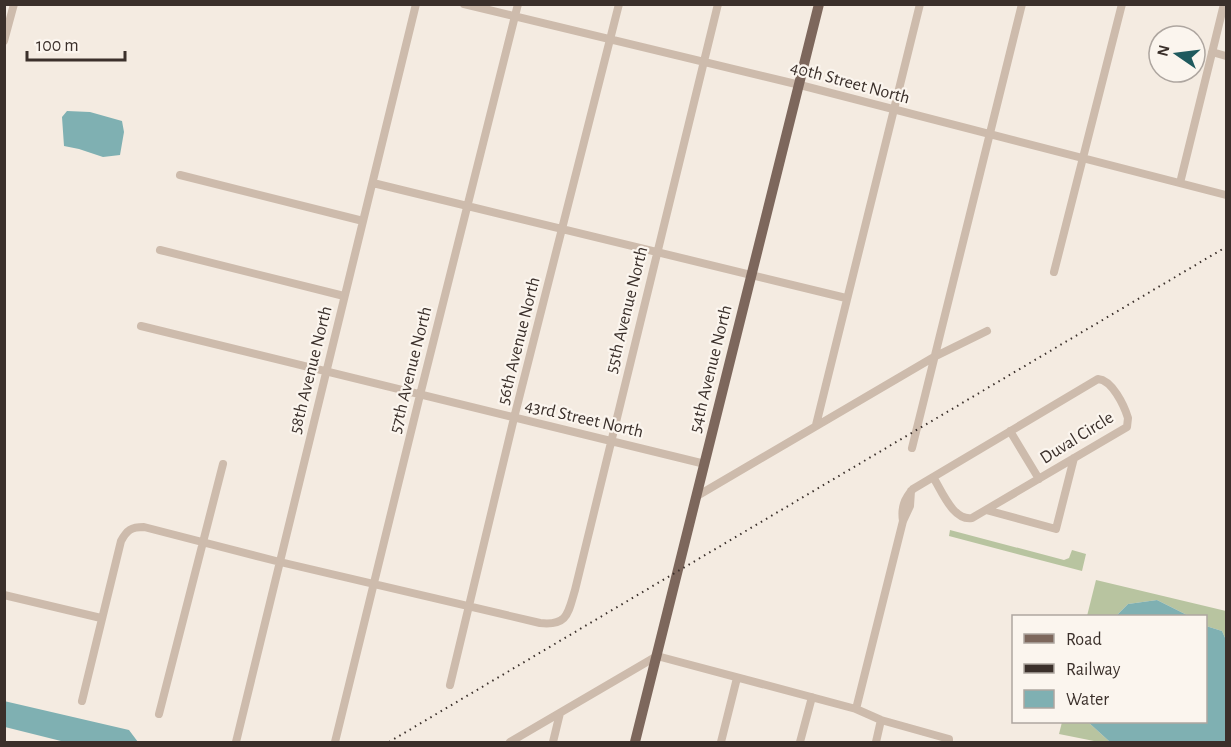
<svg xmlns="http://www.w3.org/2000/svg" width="1231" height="747" font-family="'Alegreya Sans',sans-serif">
<rect width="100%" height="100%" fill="#f4ebe1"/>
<!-- green -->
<path fill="#b8c4a0" d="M950,530L1064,560L1069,558L1072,550L1086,554L1082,571L949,536Z
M1096,580L1226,611V640L1222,631L1206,626V616H1189L1157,600L1128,604L1116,616H1087Z
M1062,722H1088L1110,742H1099L1059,734Z"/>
<!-- water -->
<path fill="#7fb0b2" d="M67,111L90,112L122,121L124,132L120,155L103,157L79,149L64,146L62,117Z
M1157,600L1189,616H1116L1128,604Z
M1206,626L1222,631L1226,640V742H1110L1088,722H1206Z
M4,701L129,730L138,742H65L5,727Z"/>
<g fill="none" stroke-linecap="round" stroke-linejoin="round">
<!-- minor -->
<path stroke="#cdbbac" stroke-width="8" d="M464,4L800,85L1226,195
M4,41L14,4
M1212,52L1226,56
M180,175L363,221
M373,183L846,298
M1180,183L1224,4
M160,250L344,296
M1054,272L1122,4
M141,326L705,464
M816,425L920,4
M1010,431L1039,479
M912,448L1022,4
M697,496L934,357L987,331
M986,510L1056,529L1074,458
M903,521C901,508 904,499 913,489L1098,379C1112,380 1124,405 1128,418L1127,427L972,518C953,521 942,491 933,477
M4,595L101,618
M450,685L514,418L619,4
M82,701L121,541C127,530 131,527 144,527L280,562L540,623C568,626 568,613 575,590L718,4
M856,709L903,521L910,506L911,491
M159,714L223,464
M236,742L416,4
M335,742L420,395L518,4
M510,742L657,656L856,709L881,720L949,739V742
M553,742L560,713
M721,742L737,678
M800,742L812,697
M876,742L881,720"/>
<!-- major -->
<path stroke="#7d675c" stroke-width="10" d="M635,742L819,4"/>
<!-- rail -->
<path stroke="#3b302b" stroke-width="2" stroke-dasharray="1.5 4.5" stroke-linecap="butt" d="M389,742L1226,247"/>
</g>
<g text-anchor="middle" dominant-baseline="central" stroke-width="4.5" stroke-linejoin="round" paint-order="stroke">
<!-- street labels -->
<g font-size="18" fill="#3b302b" stroke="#fbf5ee">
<text transform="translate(850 83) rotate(15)">40th Street North</text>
<text transform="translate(627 310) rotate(-76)">55th Avenue North</text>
<text transform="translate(519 341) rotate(-76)">56th Avenue North</text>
<text transform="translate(711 369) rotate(-76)">54th Avenue North</text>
<text transform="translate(311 370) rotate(-76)">58th Avenue North</text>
<text transform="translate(411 370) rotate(-76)">57th Avenue North</text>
<text transform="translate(584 419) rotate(13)">43rd Street North</text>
<text transform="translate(1077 438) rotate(-32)">Duval Circle</text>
</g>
</g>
<!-- border -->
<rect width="1231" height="747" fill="none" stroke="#3b302b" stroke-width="12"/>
<!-- legend -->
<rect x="1012" y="615" width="195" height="108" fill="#fbf5ee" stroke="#aea6a0" stroke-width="1.5"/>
<rect x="1024" y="634" width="30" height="9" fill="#7d675c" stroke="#aea6a0" stroke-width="1.5"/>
<text x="1066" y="645" font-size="18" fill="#3b302b">Road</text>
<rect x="1024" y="664" width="30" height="9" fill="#3b302b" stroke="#aea6a0" stroke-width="1.5"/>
<text x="1066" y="675" font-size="18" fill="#3b302b">Railway</text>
<rect x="1024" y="690" width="30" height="18" fill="#7fb0b2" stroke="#aea6a0" stroke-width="1.5"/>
<text x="1066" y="705" font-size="18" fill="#3b302b">Water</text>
<!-- north arrow -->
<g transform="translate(1177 54) rotate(284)"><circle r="28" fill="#fbf5ee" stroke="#aea6a0" stroke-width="1.5"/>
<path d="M0-4.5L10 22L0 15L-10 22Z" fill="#1f5a5e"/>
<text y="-9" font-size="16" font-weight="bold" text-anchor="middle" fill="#3b302b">N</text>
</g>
<!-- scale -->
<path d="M27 51v9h98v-9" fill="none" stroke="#3b302b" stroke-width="3"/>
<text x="36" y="51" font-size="18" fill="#3b302b" stroke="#fbf5ee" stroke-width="4.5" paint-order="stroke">100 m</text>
</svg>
